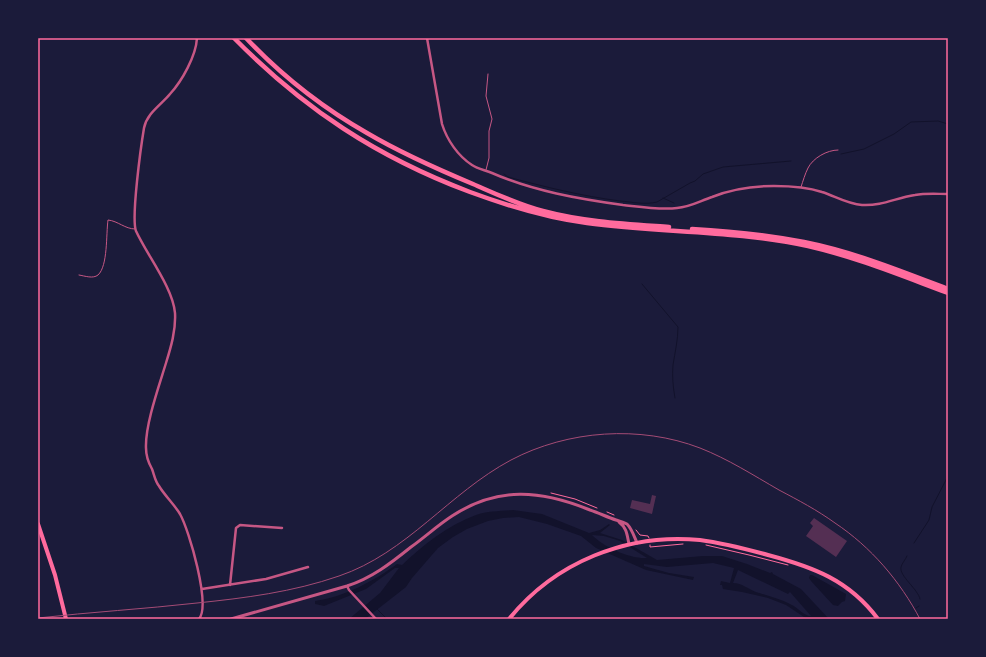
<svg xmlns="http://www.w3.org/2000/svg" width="986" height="657" font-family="'Archivo Narrow',sans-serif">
<rect width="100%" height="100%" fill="#1b1b3a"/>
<!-- water -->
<path fill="#12122b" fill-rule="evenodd" d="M513,510L542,514L589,533L600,530L609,524L610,525L600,533L622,540L657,560L703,556H722L747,564L770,573L772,572L773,574L801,589L829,619H807L786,605L768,598L742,592L723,589L722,585H720L721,581L730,583L734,568L713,563L667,567L644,564V566L669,573L694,577L693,580L646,570L596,548L581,536L547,524L519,517L503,518L488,521L467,529L453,537L438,548L412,578L406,587L365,619H349L380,593L399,568H395L366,589L324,606L315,604V601C344,597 374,581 397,564L402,565C423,545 448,525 476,515C487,511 501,511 513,510ZM592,535L604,536L620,541L647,558C629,559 604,547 592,535ZM738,570L788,594L790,592L811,616C804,616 798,608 792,605C781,599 769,596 756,592C748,589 742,583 733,583Z
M810,575H812L846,594L845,601L842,602L838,606L833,605L811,581L809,578Z"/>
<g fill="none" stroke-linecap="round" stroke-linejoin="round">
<!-- stream -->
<path stroke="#12122b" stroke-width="1" d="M841,154L864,149L894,134L911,122L938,121L948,124
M504,174L508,177C545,187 582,196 620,201C632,202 645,205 657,202L690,183L695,181L703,174L723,167L791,161
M663,198L674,203
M642,284L678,327C678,340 675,352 673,365C672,376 673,387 675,398
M914,543L929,520L932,507L947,478L948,466
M907,556C906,559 902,563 901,567C899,576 918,589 920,599
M376,608L387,619
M916,608L919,606"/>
</g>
<!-- building -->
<path fill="#542f53" d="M652,495L656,496L652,514L630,508L632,500L650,504Z
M814,518L847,541L836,557L806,536L813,526L810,523Z"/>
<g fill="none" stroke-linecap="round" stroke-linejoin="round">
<!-- path -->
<path stroke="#ff6b9d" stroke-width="1" d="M551,493L575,499L597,508
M607,512L614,515
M636,530L640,535L648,536L649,538
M650,545V547L683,544
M706,545L749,555L788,565"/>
<!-- service -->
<path stroke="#c65784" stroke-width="1" d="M486,170L489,158V131L492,119L486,96L488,74
M801,187C803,181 805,174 808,168C813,158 827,150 838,150
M79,275C85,276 93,279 98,275C108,266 106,234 108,220C118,221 125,229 135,229"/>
<!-- minor -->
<path stroke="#c65784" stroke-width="2.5" d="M197,38C196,56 182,81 170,94C161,105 147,113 144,128C141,146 131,218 136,231C147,255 173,288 175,313C176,330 171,347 166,363C159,386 145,425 146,448C146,456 148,462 152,469C154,474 155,481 159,486C165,496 174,504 180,514C189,530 211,605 199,619
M427,38L442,124C447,140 458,156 472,165C478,169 485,170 492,173C533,191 579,199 623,205C641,207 660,210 677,208C690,207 700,201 712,197C732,189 752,186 774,186C790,186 807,187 822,192C835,196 847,204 862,205C883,206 895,198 915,195C926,193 937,194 948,194
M230,585L236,528L240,525L282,528
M347,586L349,590L376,619
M202,589L266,579L308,567"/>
<!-- tertiary -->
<path stroke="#c65784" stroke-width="3" d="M619,522C627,528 627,535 629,544
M231,619L347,586C372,578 391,563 411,547C425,537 438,525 452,516C498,486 541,490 590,510C599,513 607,517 616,520C619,521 623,522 627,524C632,529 634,536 637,543"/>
<!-- primary -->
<path stroke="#ff6b9d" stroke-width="4" d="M38,524L55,575L66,619
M509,619C555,562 627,533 700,540C723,543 746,549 768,555C813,567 849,580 878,619"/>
<!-- motorway -->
<path stroke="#ff6b9d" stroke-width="4.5" d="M234,38C304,109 377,157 470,192C508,206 547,218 587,223C660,233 735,230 808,246C856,257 902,276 948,293
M246,38C281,75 323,108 367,133C401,153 437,169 473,184C496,194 519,205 543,211C584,222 627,224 669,227
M692,229C730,231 767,235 804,242C854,252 901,271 948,289"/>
<!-- rail -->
<path stroke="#a44b75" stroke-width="1" d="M38,618C91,612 144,609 197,603C245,598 293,592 339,576C407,553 449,493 511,460C568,430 640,425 700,448C728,459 753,475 779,490C798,500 817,510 835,523C871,547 900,581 920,619"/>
</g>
<!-- border -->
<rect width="986" height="657" fill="none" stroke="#1b1b3a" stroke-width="78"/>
<rect x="39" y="39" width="908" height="579" fill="none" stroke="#ff6b9d" stroke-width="1.5"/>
</svg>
